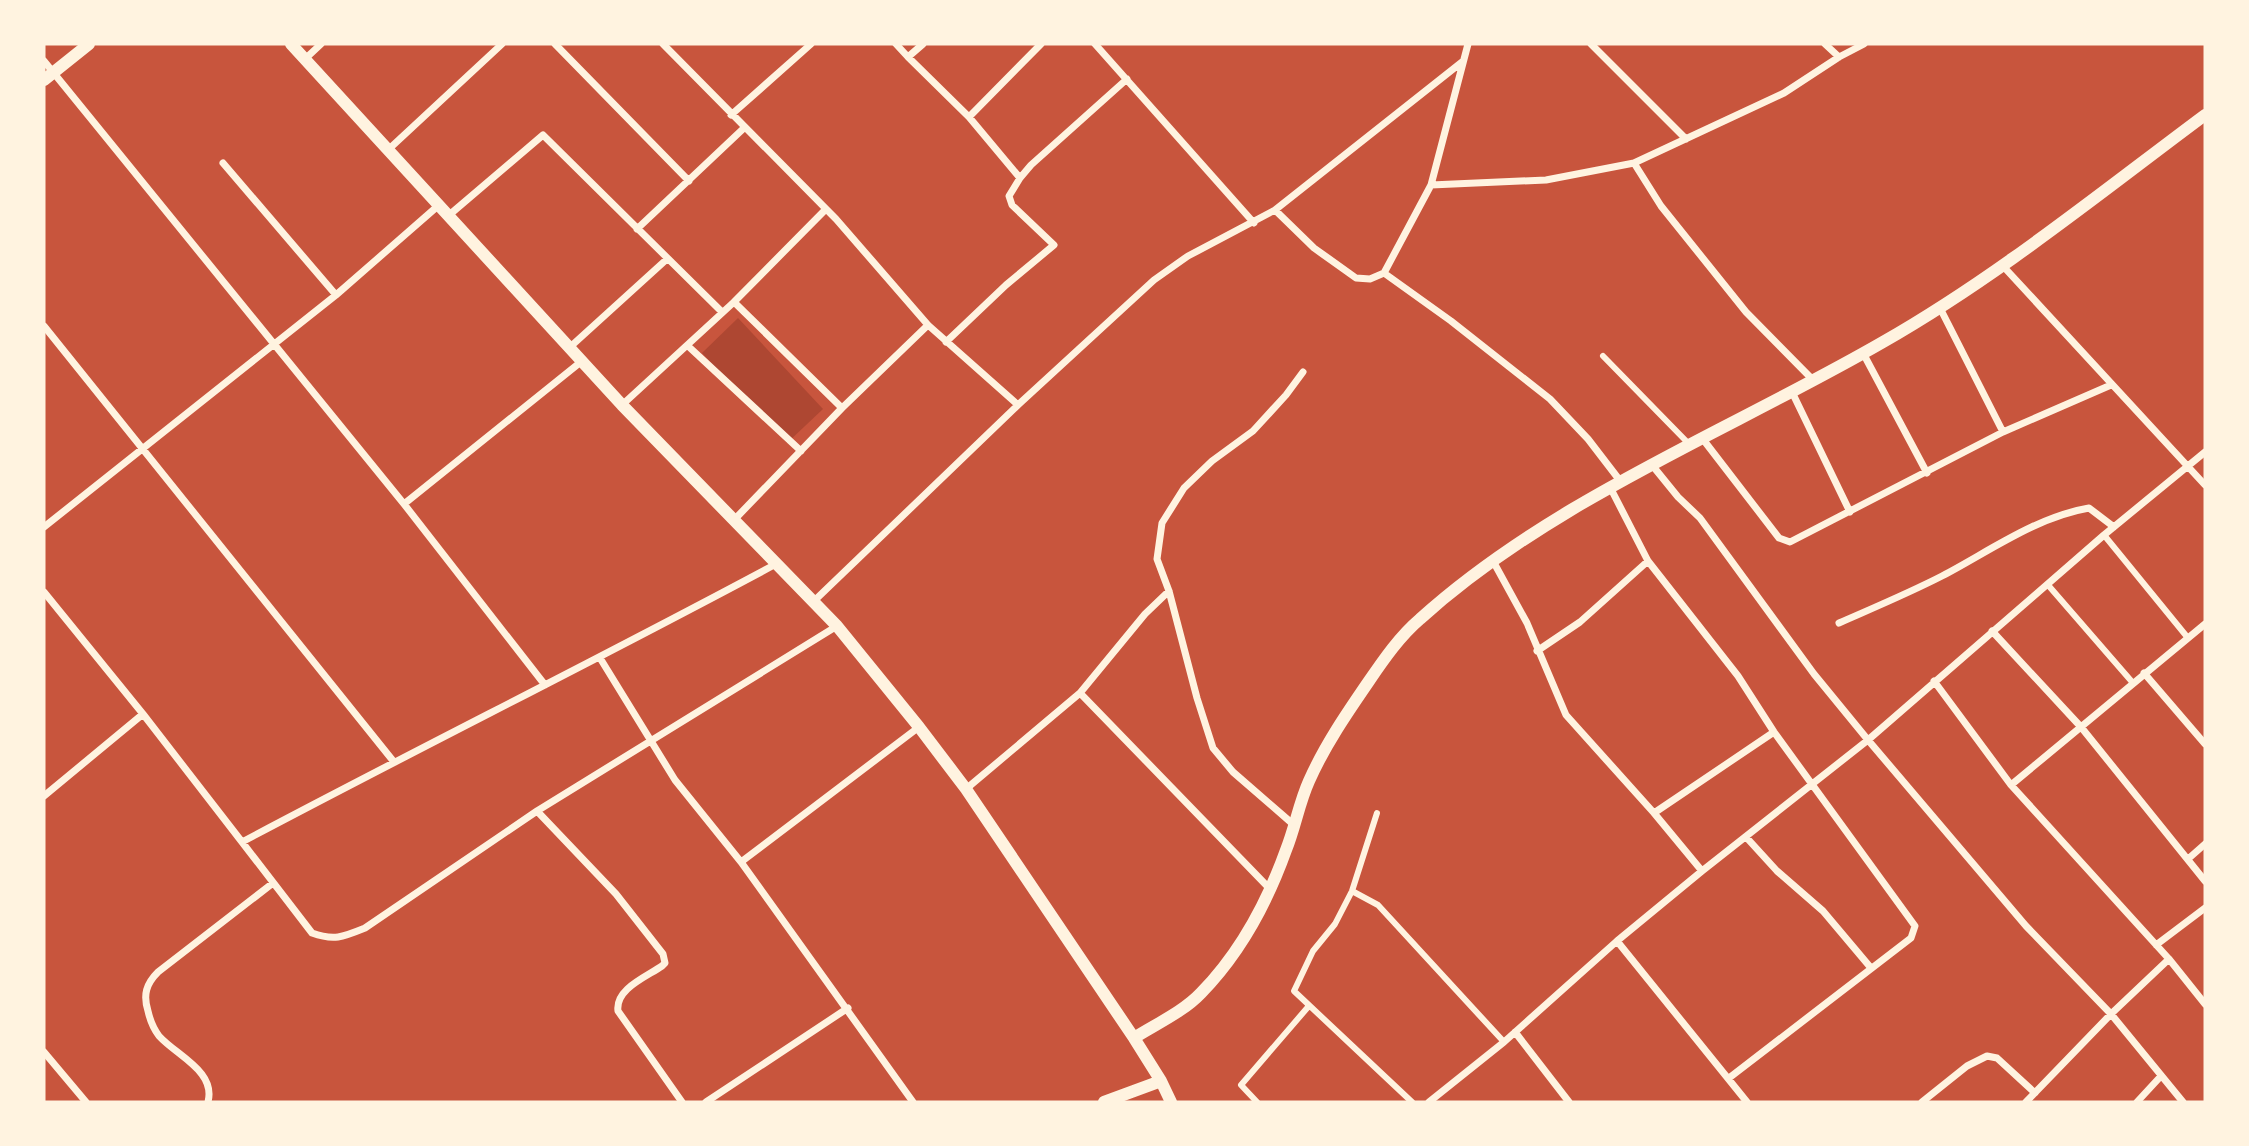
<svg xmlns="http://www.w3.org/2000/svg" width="2249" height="1146" font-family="'Noto Serif',serif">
<rect width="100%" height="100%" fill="#c8553d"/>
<!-- green -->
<path fill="#ae4732" d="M738,318L823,409L787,443L702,353Z"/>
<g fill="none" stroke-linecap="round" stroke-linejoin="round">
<!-- pedestrian -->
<path stroke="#fff3e0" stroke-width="6" d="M1603,356L1690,445
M2104,535L2188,638
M2048,585L2133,683
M1377,813L1352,891L1335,924L1313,951L1294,991L1412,1102
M1352,891L1378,905L1504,1042
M1257,1102L1241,1085L1308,1007"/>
<!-- minor -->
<path stroke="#fff3e0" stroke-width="7" d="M555,44L689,181
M663,44L836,219L928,325L1018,405
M896,44L908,57
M923,44L908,57L969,117L1020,178L1031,165L1127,79
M1095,44L1254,223
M1591,44L1686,139
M1825,44L1839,57
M305,59L321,44
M44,61L404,504L545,685
M731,115L811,44
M969,117L1041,44
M389,149L502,44
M223,163L336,295
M1634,163L1661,206L1746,312L1813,380
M1431,185L1546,180L1634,163L1784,93L1839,57L1864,44
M1275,210L1462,62
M448,216L543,135L722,312
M637,229L744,128
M2002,265L2205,485
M1384,273L1451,321L1550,399L1588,439L1621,482
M734,302L842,408
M1940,308L2003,432
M44,326L394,762
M946,342L1006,285L1054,245L1012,205L1009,196L1020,178
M688,346L801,451
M569,348L667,259
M1863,353L1927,473
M1792,392L1850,512
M622,405L734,302L826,209
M1702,438L1779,538L1790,542L2003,432L2111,385
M1652,465L1678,497L1700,518L1814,674L1868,740L2026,926L2111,1014L2183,1102
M1611,489L1648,561L1738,676L1774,732L1915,926L1911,938L1729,1078
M404,504L582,361
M734,520L842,408L928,325
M44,527L336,295L439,205
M1493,561L1527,623L1566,715L1654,813L1702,871
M44,592L143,714L242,842C419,748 599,659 776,564
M813,602L1018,405L1154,280L1188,256L1275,210L1314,248L1356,278L1370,279L1384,273L1431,185L1468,44
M1839,623C1873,608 1909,593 1942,576C1988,552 2036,517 2089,508L2114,527
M1992,631L2081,727L2205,881
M1537,651L1580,622L1648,561
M600,658L675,780L741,862L913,1102
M2144,673L2205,744
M1934,681L2011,785L2169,959L2205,1004
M1080,693L1270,889
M2011,785L2205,624
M966,789L1080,693L1145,614L1169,591
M44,796L143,714
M537,811L616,894L663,954L665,963L662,966C646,977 615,989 618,1011L682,1102
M1654,813L1774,732
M1294,825L1233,772L1213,748L1197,698L1169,591L1157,559L1162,523L1184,488L1212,461L1253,431L1286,395L1303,372
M1746,837L1777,871L1823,911L1871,968
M242,842L312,933C334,941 343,937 365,928L537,811L837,626
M2188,859L2205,844
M741,862L919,727
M1617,941L1747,1102
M2156,945L2205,908
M1515,1032L1569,1102
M44,1052L86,1102
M208,1102C216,1071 177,1056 159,1036C153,1028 150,1020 148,1011C143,995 146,984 158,972L273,883
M706,1102L848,1008
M1429,1102L1504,1042L1617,941L1702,871L1868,740L2104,535L2205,452
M1922,1102L1967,1066L1987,1056L1997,1058L2035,1093
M2026,1102L2111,1014L2169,959
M2137,1102L2161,1076"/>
<!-- tertiary -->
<path stroke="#fff3e0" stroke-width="12" d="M291,44L622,405L837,626L919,727L966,789L1134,1038L1161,1081L1171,1102
M44,80L89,44
M1134,1038C1156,1024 1183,1012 1201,993C1240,953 1267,903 1286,850C1295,828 1299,803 1309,781C1325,745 1347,713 1369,681C1384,659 1400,636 1420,619C1553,499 1729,431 1883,342C1997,277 2100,193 2205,115
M1104,1102L1161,1081"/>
</g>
<!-- border -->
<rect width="2249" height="1146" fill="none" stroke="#fff3e0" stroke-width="91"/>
</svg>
